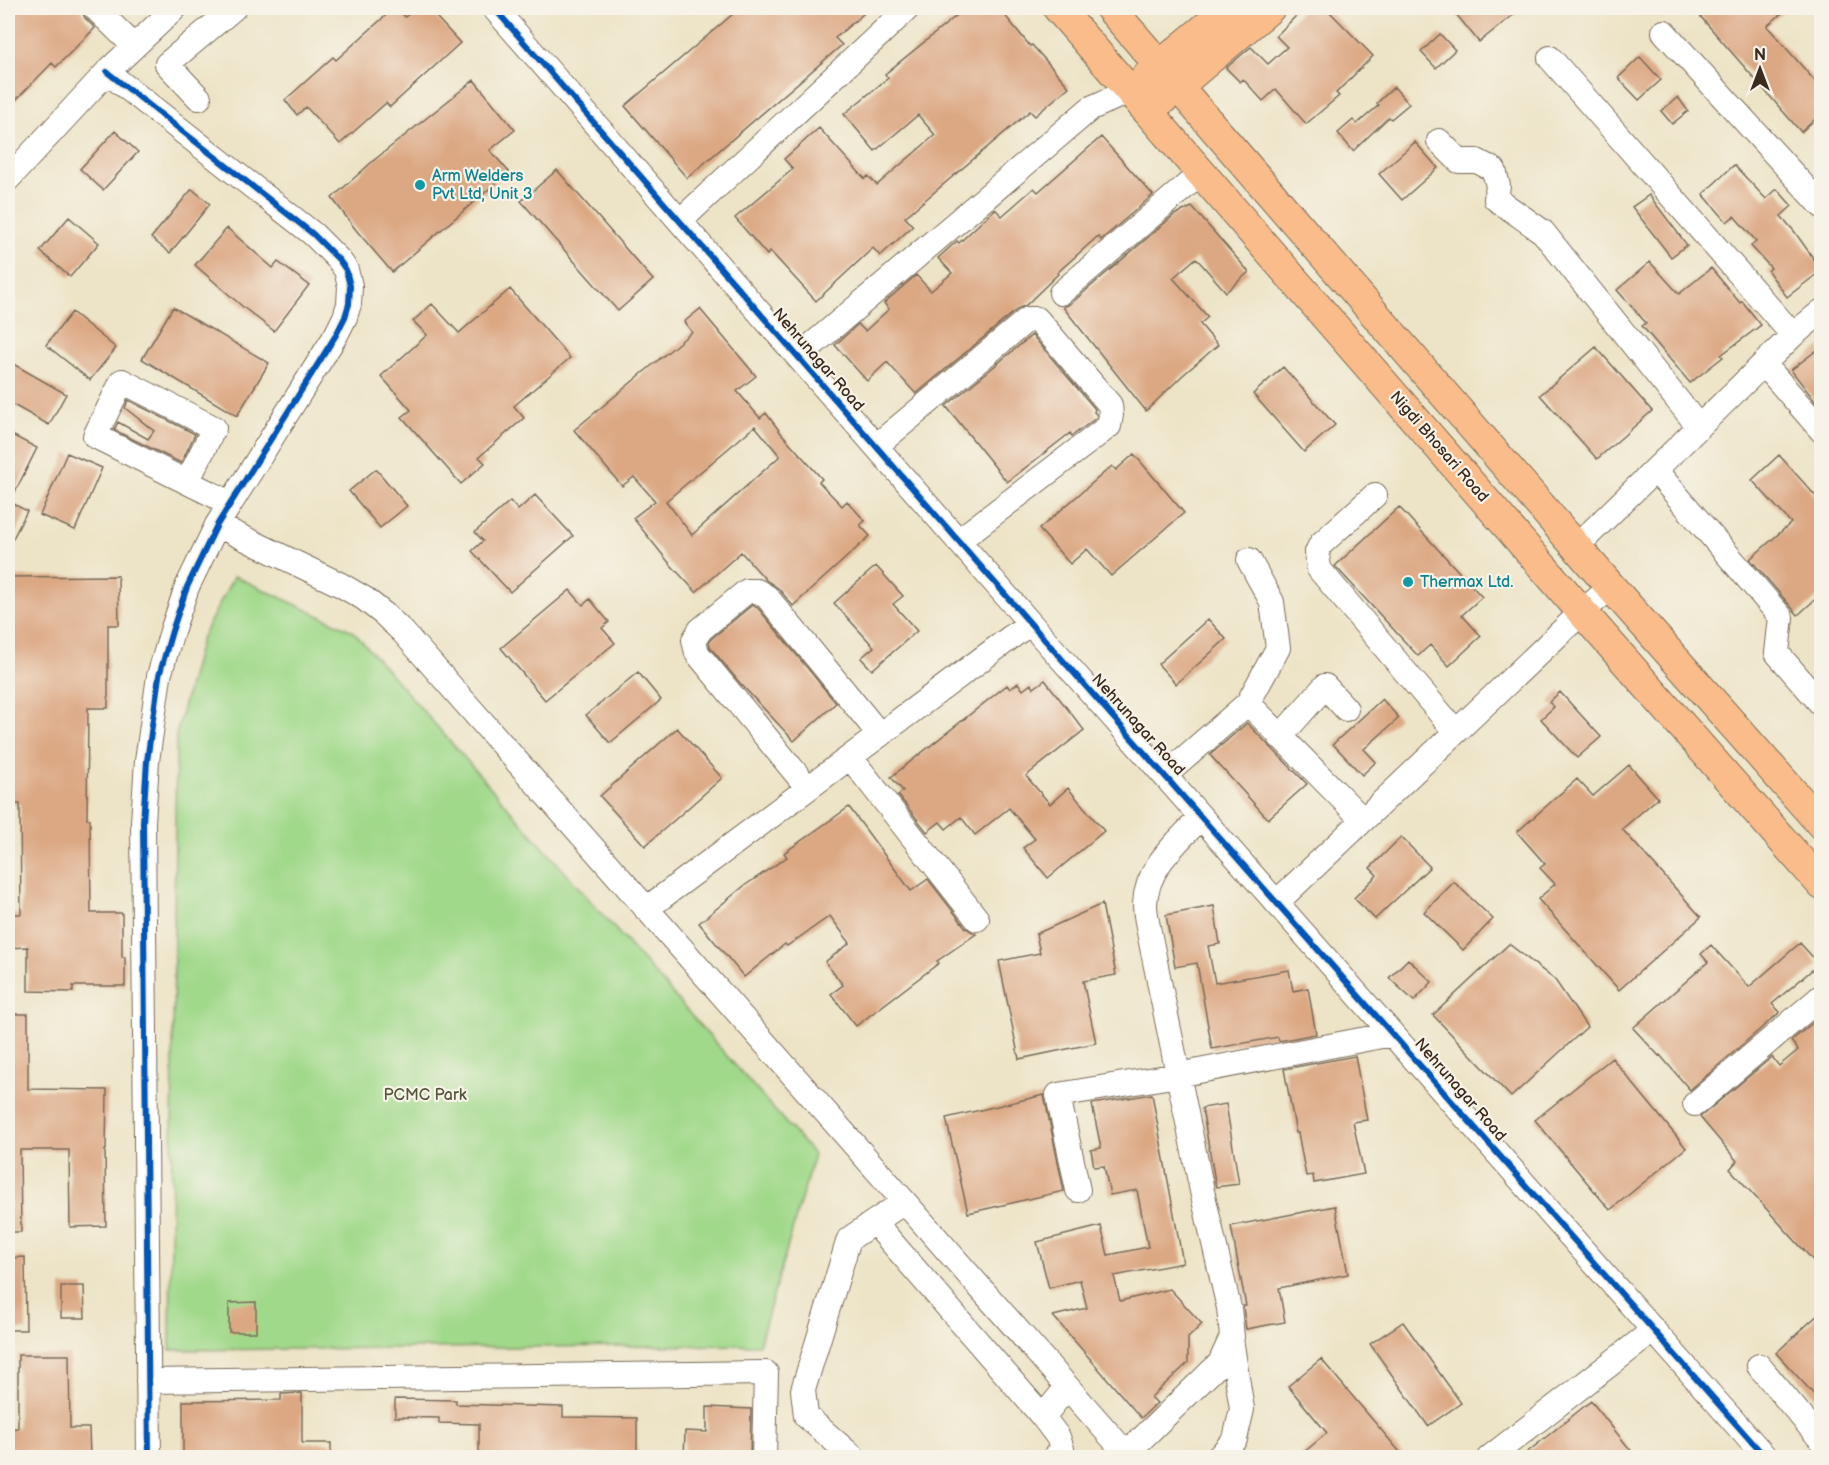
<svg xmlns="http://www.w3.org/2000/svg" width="1829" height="1465" font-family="'Balsamiq Sans',sans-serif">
<rect width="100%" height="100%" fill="#f7f3e8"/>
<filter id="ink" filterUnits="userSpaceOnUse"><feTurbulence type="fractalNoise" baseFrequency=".0167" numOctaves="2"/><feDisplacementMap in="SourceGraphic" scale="12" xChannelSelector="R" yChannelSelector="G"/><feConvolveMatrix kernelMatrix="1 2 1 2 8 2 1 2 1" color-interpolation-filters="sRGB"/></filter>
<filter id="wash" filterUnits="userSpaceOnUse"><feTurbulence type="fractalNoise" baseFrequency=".008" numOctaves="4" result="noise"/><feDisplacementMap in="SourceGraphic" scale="24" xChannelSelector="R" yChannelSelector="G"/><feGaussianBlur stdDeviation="1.35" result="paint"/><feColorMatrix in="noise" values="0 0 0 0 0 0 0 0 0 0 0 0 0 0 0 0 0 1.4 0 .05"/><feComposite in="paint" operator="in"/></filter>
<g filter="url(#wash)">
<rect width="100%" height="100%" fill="#ede4c7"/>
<!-- green -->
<path fill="#a1d98b" stroke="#6e8254" stroke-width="1.5" d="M234,576L353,631L814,1155L759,1345L170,1350L176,735L201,639Z"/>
<g id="blocks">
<!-- building -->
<path fill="#dca884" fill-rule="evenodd" d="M8,8H81L85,18L95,28L56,67L52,63L15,101L8,95Z
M394,8H396L405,17L416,8H428L460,43L390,107L386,103L340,144L306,107L297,115L285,100L333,57L336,60Z
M740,8H870L835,38L842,45L687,178L625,106Z
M966,8H999L1030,46L1032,45L1069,87L1035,116L1030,111L905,217L913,226L880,256L873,248L816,301L770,251L767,255L735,218L793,169L784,159L819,128L865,179L868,176L877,185L935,135L918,115L875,151L844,114L888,78L885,74Z
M1304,8H1326L1373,56L1336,93L1339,96L1306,124L1276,89L1263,101L1243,79L1240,82L1226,68L1251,47L1268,64L1287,47L1276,36Z
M1451,8H1522L1479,42Z
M1693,8H1788L1767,26L1821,88V114L1801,132Z
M1440,34L1455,50L1436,68L1421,52Z
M1640,57L1661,80L1639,100L1618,78Z
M474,80L515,130L490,150L509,172L392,272L356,230L332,198L373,161Z
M1394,87L1409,104L1391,119L1389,117L1353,151L1338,133L1353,120L1357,124L1379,105L1377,103Z
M1678,97L1688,111L1672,124L1661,111Z
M115,131L138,152L103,190L80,169Z
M1101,137L1153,195L1101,240L1098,236L1057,273L1058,274L1025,306L1019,308L916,394L887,362L867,381L835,345L858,324L865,331L889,309L884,303L916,275L931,291L952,273L938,258L957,241L959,243L995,209L1002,216L1034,188L1038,192Z
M1415,142L1438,168L1402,200L1379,174Z
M1734,165L1766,199L1777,189L1792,206L1781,216L1794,231L1821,269V271L1787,297L1768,271L1771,268L1751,246L1756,241L1734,216L1727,222L1703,194Z
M557,170L653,280L618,311L521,201Z
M192,189L210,204L170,253L151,238Z
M1649,195L1687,245L1671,257L1632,207Z
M1192,207L1249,272L1226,292L1196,258L1173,278L1208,317L1200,324L1218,345L1183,375L1146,411L1063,307L1070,304L1174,215Z
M69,217L99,243L70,277L40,251Z
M227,228L273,268L278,262L309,285L274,331L243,307L195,265Z
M1650,262L1679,294L1711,268L1740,303L1742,301L1761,325L1721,355L1723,357L1690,383L1642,326L1646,323L1617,290Z
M510,289L570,358L514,406L524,418L479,457L485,463L461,484L402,417L411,410L381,376L427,335L413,321L432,304L459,333Z
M173,307L269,363L237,416L142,359Z
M700,309L756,376L737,391L760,418L766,413L781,433L822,479L819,482L842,506L847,501L865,521L860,525L870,536L793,606L778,588L766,580L741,552L696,592L670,564L633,518L655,501L634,477L622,486L574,430L692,332L684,322ZM755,426L780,456L692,535L666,501Z
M72,312L116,348L90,380L46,345Z
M1032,335L1095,409L1094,412L1097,415L1096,418L1072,436L1070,433L1007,482L946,406Z
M1596,347L1652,411L1597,459L1540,395Z
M1821,347V409L1791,370Z
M8,361L66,394L49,425L8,402Z
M1283,367L1335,425L1304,452L1253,394Z
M128,400L195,434L181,463L114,430L118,422L148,439L154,431L125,408Z
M8,433L37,448L10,502L27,511L8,548Z
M67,453L102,468L75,530L40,515Z
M1134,454L1184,513L1111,576L1087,549L1070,564L1039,529L1112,466L1116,470Z
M1779,455L1821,502V594L1798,615L1750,559L1791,523L1752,480Z
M376,469L407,506L380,528L349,491Z
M535,495L573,536L510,592L472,551L483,541L475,532L510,501L518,510Z
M1399,507L1482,597L1462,615L1481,636L1449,666L1430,645L1418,656L1335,566Z
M876,566L903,596L893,604L917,631L872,670L861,658L874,647L834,603Z
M118,576L119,625H108V708H88L87,819H90L91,913H122V957H125V986H73V992L28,991V947L8,948V914H21L20,804H8V577Z
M570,590L583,605L590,599L609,622L602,628L615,643L545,700L501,648Z
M752,605L758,608L836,703L794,741L739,682L710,647L709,642L711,639Z
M1208,619L1226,639L1176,684L1158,664Z
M638,672L661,700L610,743L586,715Z
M1045,680L1084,730L1026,776L1050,804L1068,788L1104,831L1048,878L1023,848L1035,839L1009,808L975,835L961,817L946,829L940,822L927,832L898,795L903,791L891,777L1007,685L1010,689L1018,683L1023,690L1031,684L1034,688Z
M1560,692L1601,737L1577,758L1541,719L1554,707L1549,702Z
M1382,699L1399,718L1364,749L1376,762L1362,775L1333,744Z
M1247,723L1307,784L1268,819L1210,755Z
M677,728L722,778L645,846L600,796Z
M1629,765L1658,798L1622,829L1701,917L1619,990L1538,899L1555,884L1540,868L1545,864L1517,832L1577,779L1593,796Z
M849,807L911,891L928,879L966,928L976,934L937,961L939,963L856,1026L831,994L843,985L825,962L850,943L830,916L787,946L785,944L744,977L699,923L744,886L787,857L784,853Z
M1401,837L1430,867L1375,919L1354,898L1377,875L1370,868Z
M1454,882L1493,919L1463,950L1424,912Z
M1102,904L1116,975L1083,981L1096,1043L1019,1059L999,961L1040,953L1036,934Z
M1214,906L1220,944L1208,946L1215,983L1289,970L1293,991L1308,988L1316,1034L1279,1041L1278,1037L1212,1049L1197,963L1175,967L1166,915Z
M1800,943L1819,964L1772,1004L1780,1012L1690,1090L1660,1055L1659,1056L1633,1028L1708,962L1701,954L1711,945L1749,987Z
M1509,944L1555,980L1587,1027L1511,1097L1433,1015Z
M1408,959L1432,982L1414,1001L1389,978Z
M8,1014H28V1089L107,1090L106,1150H105L106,1226L70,1227L69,1150H20L21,1232H8Z
M1821,1016V1269L1730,1169L1737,1161L1700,1117L1772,1057L1779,1066L1798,1050L1791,1041Z
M1355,1056L1367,1120L1353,1122L1364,1174L1314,1183L1313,1175L1306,1176L1298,1133H1296L1284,1069Z
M1612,1058L1686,1148L1610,1210L1535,1120Z
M1152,1094L1183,1263L1114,1276L1120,1301L1170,1289L1202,1324L1188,1338V1363L1151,1397L1157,1403L1141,1418L1053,1316L1087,1308L1080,1280L1049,1288L1037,1242L1101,1226L1108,1255L1148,1247L1137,1190L1110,1195L1104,1166L1094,1167L1091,1150L1101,1148L1092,1104Z
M1044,1095L1064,1191L968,1213L946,1118Z
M1226,1104L1239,1184L1216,1187L1202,1108Z
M1335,1206L1348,1274L1279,1288L1285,1322L1246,1329L1243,1306H1246L1231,1226Z
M25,1257L26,1330H8V1258Z
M61,1286H84L85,1318H61Z
M256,1302V1332H229V1303Z
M1821,1312V1402L1776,1353Z
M1403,1322L1461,1403L1428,1426L1370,1344Z
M18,1355H69L70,1428H89L90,1458H8V1429L18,1428Z
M1321,1359L1405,1458H1297L1327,1433L1288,1386Z
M302,1393V1443H331V1458H183V1401L281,1400V1394Z
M395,1399L456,1400V1404L563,1407V1417L637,1418V1455L562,1454V1458H479V1424L439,1423V1418L395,1417Z
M1591,1401L1637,1458H1520Z
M707,1407L751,1409L750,1458H684L685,1431L707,1432Z"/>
</g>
</g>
<g filter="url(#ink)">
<use href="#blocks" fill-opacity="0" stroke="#796b59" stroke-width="1.5"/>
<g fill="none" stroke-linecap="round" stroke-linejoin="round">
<defs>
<path id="minor" d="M95,8L134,46
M494,8L1030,623L1766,1458
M1664,32L1822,206
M1550,58L1793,335
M107,72L313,234L339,260L346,270L350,286L349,304L345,317L336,335L217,525L187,587L172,631L159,676L147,761L143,822L149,1458
M199,98L167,64L234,8
M1439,141L1459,161H1477L1494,170L1498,186L1496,199L1543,232L1699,427
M8,179L107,72L175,8
M680,221L908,8
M1061,293L1201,173
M798,357L1091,108L1130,91
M1764,364L1822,431
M876,446L1028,319H1037L1110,405L1111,415L1109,426L958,541
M1655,470L1781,617L1777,653L1822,705
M187,482L214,428L122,381L95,436L187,482L230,503
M1375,495L1321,544L1317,552L1319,569L1456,732
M217,525L341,585L365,599L385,615L403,632L1130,1458
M1576,547L1793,335L1822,311
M1248,703L1363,820
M1280,737L1325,686L1346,709
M850,757L977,919
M1165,775L1248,703L1278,648L1272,602L1249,560
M808,788L697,653L694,640L700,630L747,591H757L767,597L880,735
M1277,902L1582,612L1611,587
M646,909L1030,623
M1695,1104L1822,996
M1078,1190L1058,1095L1178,1075L1392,1034
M874,1222L1043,1417
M1759,1366L1822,1441
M148,1381L766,1373L764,1458
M1126,1454L1220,1363L1232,1337L1229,1308L1202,1191L1150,937C1148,926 1145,915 1145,904C1146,867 1178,842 1201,817
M854,1458L806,1416L803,1390L849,1239L904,1202
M1054,1458L1062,1449L1058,1437L1043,1417L1067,1387
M1218,1458L1235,1439L1242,1409L1231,1339
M1489,1458L1654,1330"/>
<path id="major" d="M1058,8L1582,612L1822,885
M1110,8L1611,587L1822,825
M1146,77L1229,8
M1163,99L1270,8"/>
</defs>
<!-- minor casing -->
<use href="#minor" stroke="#796b59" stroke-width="26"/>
<!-- major casing -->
<use href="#major" stroke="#796b59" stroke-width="32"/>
<!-- minor -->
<use href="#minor" stroke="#fff" stroke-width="24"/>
<!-- major -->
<use href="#major" stroke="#f9bc8a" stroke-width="30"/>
<defs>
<path id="cycleway" d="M494,8L1030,623L1766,1458
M107,72L313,234L339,260L346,270L350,286L349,304L345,317L336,335L217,525L187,587L172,631L159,676L147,761L143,822L149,1458"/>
</defs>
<!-- cycleway casing -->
<use href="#cycleway" stroke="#f7f3e8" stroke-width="10"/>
<!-- cycleway -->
<use href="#cycleway" stroke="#0057b8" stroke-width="6"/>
</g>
</g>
<!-- markers -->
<g fill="#0f9aa8" stroke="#f7f3e8" stroke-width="2">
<circle cx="420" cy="185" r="6"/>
<circle cx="1408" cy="582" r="6"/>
</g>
<g text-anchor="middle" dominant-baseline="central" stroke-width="4.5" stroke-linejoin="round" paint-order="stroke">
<!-- culture labels -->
<g font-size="16" fill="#0d838f" stroke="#f7f3e8" text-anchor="start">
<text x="432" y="176">Arm Welders<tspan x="432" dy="18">Pvt Ltd, Unit 3</tspan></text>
<text x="1420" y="582">Thermax Ltd.</text>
</g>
<!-- street labels -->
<g font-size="16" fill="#3b2a1e" stroke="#f7f3e8">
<text transform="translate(818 360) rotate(49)">Nehrunagar Road</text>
<text transform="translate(1439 447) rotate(49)">Nigdi Bhosari Road</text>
<text transform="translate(1138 725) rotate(48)">Nehrunagar Road</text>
<text transform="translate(1460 1090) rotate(49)">Nehrunagar Road</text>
</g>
<!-- park labels -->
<g font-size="16" fill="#545639" stroke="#f7f3e8">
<text x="425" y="1095">PCMC Park</text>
</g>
</g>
<!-- margin -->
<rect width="1829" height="1465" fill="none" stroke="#f7f3e8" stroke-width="30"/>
<!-- north arrow -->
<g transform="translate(1760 69)" stroke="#f7f3e8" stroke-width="4.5" paint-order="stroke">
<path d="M0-4.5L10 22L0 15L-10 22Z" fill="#3b2a1e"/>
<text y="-9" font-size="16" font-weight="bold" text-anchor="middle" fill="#3b2a1e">N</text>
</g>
</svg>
